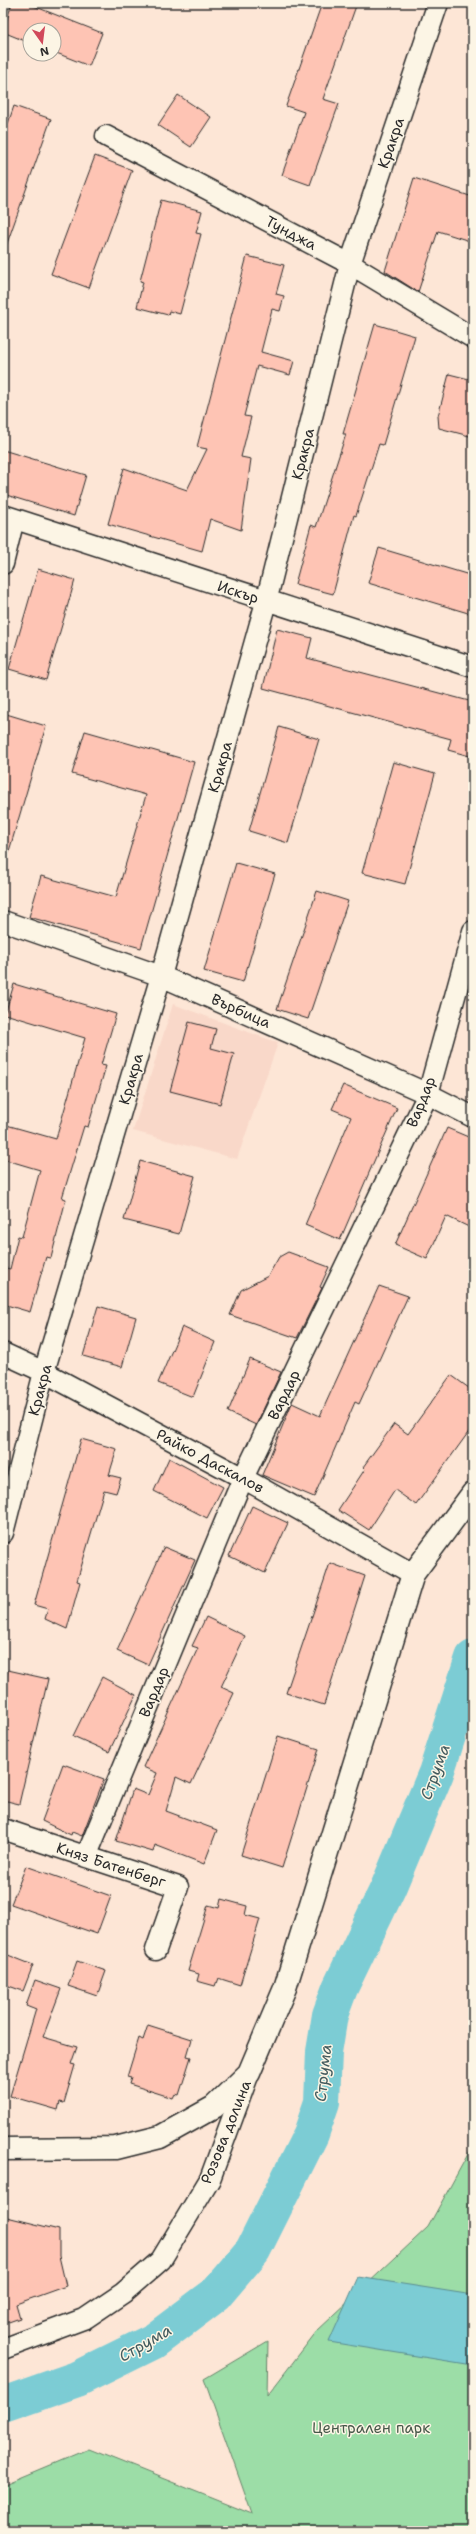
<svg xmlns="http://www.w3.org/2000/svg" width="476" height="2534" font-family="'Shantell Sans',sans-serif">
<rect width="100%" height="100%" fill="#fde6d6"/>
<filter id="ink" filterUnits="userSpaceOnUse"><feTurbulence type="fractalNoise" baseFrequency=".025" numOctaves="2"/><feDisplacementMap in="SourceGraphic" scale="8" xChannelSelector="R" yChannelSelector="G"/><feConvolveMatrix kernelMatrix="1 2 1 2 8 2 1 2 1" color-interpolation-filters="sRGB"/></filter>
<g filter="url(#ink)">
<!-- built -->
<path fill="#f9d8c9" d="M173,1004L278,1043L237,1159L133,1131Z"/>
<!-- green -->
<path fill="#9cdda7" stroke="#648469" d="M473,2145V2531H3V2485L89,2449L252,2514L204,2379L268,2341L267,2396L317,2331L428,2227Z"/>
<!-- water -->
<path fill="#7bccd4" stroke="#5b8c90" d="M358,2277L473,2295V2365L329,2342Z"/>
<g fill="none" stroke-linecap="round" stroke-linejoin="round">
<!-- river -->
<path stroke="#7bccd4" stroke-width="36" d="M3,2405L77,2379L154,2341L215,2295L253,2250L311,2134L322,2102L324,2052L330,2015L340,1988L388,1888L436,1773L473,1658"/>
</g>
<!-- building -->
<path fill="#fec4b4" stroke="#2b2b2b" d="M12,3H26L102,33L89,66L54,52V30H30V43L3,32Z
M322,3H357L323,99L339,104L310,185L282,175L304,112L286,106Z
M178,95L211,117L191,147L158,125Z
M14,106L51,119L5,249H3V138Z
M95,156L132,170L89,288L51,274Z
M414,178L473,197V242L438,231L418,292L385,271Z
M161,200L202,211L196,233L201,234L180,314L169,311L168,315L137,307L143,282L140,281Z
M247,256L284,265L276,294L284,296L280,311L272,309L261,352L294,361L290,375L257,366L244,416L251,417L241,457L251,459L241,530L210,519L202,551L108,524L124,468L187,490L207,449L197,447Z
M375,324L415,336L383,445L379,444L356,516L354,515L333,594L295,584L311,525L316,527L346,434H343Z
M449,374L473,380V437L439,428L438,416Z
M3,450L86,475L74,516L3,494Z
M379,548L473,576V597L468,613L368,583Z
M38,569L75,580L46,680L9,669Z
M277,629L312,638L307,658L473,702V757L448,750L451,739L263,688Z
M3,713L46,726L7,858H3Z
M279,727L319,739L288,843L249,831Z
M85,731L194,762L141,948L29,917L41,876L116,897L146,795L72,774Z
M393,762L435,774L405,884L362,873Z
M236,863L275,874L243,982L204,971Z
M317,891L348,901L308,1019L277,1009Z
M14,984L116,1014L101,1065L106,1066L88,1127L84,1126L62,1198L66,1199L51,1258L46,1257L30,1312L3,1304V1267L10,1269L18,1236L22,1237L40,1170L3,1159V1124L56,1139L85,1038L5,1014Z
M189,1022L216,1029L211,1048L234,1054L220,1104L170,1091Z
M343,1085L397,1108L340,1240L305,1225L351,1117L332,1109Z
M447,1128L473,1139V1229L446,1216L427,1259L395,1245Z
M140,1161L195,1176L179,1234L124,1220Z
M288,1252L329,1267L320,1287L322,1288L297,1338L230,1315L241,1290L268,1276L279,1257Z
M379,1286L408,1296L359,1404L355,1402L314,1497L262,1475L292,1403L320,1416Z
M98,1306L136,1317L122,1367L83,1356Z
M182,1327L215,1342L193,1397L158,1383Z
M250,1359L281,1372L256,1425L228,1412Z
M451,1375L473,1391V1426L416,1505L395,1490L369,1530L338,1510L365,1469L363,1467L394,1424L408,1434Z
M81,1439L117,1449L109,1475L121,1478L116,1493L104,1490L77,1581L80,1582L67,1629L45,1619L48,1609L34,1605Z
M169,1458L223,1487L207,1518L154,1491Z
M252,1506L288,1523L265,1573L229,1556Z
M164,1547L195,1560L148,1665L117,1651Z
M330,1563L365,1576L324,1705L286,1693Z
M206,1617L245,1636L221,1687L234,1693L191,1784L176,1777L166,1811L217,1830L204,1864L155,1845L153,1852L116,1841L133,1789L148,1795L157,1773L143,1767L198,1648L192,1646Z
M8,1670L48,1679L19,1804L3,1800V1690Z
M102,1677L136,1695L109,1752L73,1736Z
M278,1736L319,1749L282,1868L241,1855Z
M63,1764L104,1779L82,1836L72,1832L71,1835L42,1821Z
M26,1866L111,1896L97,1934L11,1904Z
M221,1899L247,1906L245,1915L260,1919L240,1985L218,1978L215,1986L197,1981L199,1974L188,1971L208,1905L219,1908Z
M8,1955L33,1965L23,1991L3,1984V1968Z
M77,1961L106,1971L97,1996L68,1986Z
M35,1980L61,1989L43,2037L77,2047L71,2064L75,2065L64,2103L60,2102L58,2110L10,2096L36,2009L26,2005Z
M148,2025L192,2039L187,2056L191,2057L179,2095L175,2094L173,2098L129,2084L131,2078L127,2077L139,2038L143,2040Z
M3,2216L59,2230V2256L66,2286L16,2304L20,2318L3,2324Z"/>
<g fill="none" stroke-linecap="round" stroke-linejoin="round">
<defs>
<path id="minor" d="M106,136L350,264L473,338
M3,515L473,667
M3,564L14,519
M3,921L161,976L428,1094L473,1117
M3,1353L44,1372L243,1478L413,1574
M3,1533L44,1372L161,976L266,602L350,264L438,3
M3,1829L178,1887L156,1950
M86,1857L243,1478L428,1094L473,931
M3,2349L86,2318L123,2293L161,2260L210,2179L249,2073"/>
<path id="secondary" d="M3,2149L116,2148L160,2137L214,2107L249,2073L285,1988L413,1574L473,1493"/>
</defs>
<!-- minor casing -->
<use href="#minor" stroke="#2b2b2b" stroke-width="23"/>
<!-- secondary casing -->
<use href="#secondary" stroke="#2b2b2b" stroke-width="25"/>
<!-- minor -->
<use href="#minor" stroke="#fcf5e5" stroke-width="20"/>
<!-- secondary -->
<use href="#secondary" stroke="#fcf5e5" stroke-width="22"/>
</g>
</g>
<g text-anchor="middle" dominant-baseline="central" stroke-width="3" stroke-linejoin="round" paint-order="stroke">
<!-- street labels -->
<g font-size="15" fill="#2b2b2b" stroke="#fcf5e5">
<text transform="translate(391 143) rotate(-71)">Кракра</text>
<text transform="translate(291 233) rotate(28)">Тунджа</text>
<text transform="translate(303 454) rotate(-76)">Кракра</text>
<text transform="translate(238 592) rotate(18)">Искър</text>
<text transform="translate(220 767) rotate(-74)">Кракра</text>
<text transform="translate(241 1011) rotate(24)">Върбица</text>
<text transform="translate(131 1079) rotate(-74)">Кракра</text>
<text transform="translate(421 1102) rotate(-68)">Вардар</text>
<text transform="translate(40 1390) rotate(-75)">Кракра</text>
<text transform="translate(284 1395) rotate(-64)">Вардар</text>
<text transform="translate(210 1461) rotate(28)">Райко Даскалов</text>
<text transform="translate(154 1692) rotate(-67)">Вардар</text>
<text transform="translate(111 1865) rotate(18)">Княз Батенберг</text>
<text transform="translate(226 2132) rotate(-68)">Розова долина</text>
</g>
<!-- park labels -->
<g font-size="15" fill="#47584a" stroke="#fcf5e5">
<text x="371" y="2428">Централен парк</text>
</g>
<!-- water labels -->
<g font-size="16" font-style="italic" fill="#435b5e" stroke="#fcf5e5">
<text transform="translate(435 1772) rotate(-70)">Струма</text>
<text transform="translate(323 2073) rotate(-84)">Струма</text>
<text transform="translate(145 2343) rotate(-30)">Струма</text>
</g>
</g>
<!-- margin -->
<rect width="476" height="2534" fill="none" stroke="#fcf5e5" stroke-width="16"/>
<rect x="8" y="8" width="460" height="2518" fill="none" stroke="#2b2b2b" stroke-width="1.5" filter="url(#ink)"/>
<!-- north arrow -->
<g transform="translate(42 42) rotate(166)"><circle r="19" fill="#fcf5e5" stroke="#a8a49b"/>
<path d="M0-3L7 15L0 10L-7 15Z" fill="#d1495b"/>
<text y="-6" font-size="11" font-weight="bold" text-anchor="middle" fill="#2b2b2b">N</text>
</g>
</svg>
